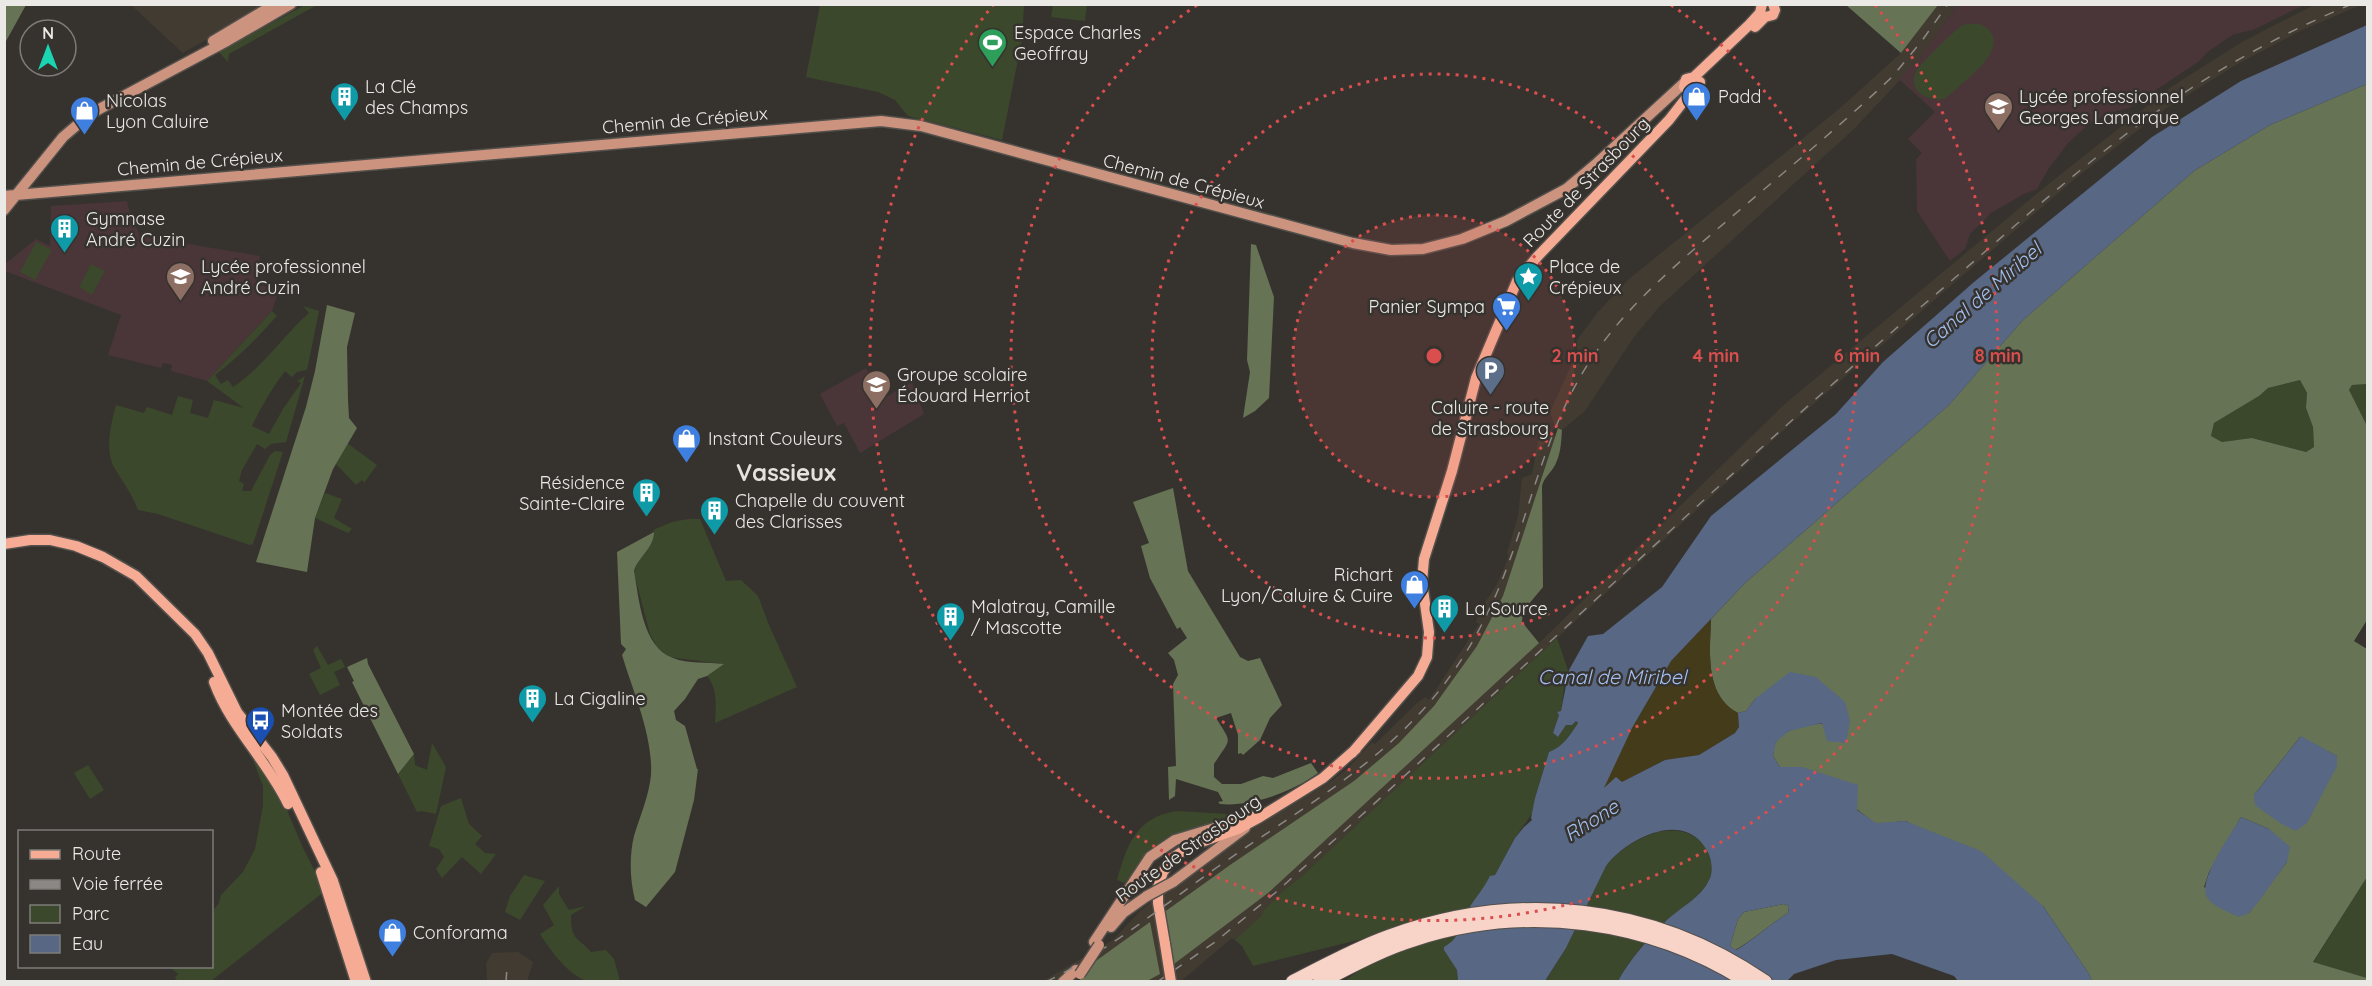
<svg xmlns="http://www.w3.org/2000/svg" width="2372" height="986" font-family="Quicksand,sans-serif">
<rect width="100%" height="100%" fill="#36332f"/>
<!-- built -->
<path fill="#423b31" d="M131,5H267L183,53Z
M1938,5H1957L1916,66L1914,64L1900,78V80L1854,129L1659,307L1634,337L1585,411L1562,430L1554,424L1550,412L1577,352V340L1598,312L1629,279L1839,109L1901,53Z
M2314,5H2361L2300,31L2234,66L2167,108L2077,177L1795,420L1596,602L1301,877L1283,891L1264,914L1235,940L1232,938L1180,982L1078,981L1089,970L1063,977L1057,981L1041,982L1113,940L1140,911L1162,893L1186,879L1259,824L1333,780L1348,768L1372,742L1375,744L1417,703L1425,697L1429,700L1479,624L1476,622L1480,610L1497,584L1505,566L1509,554L1507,553L1518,516L1522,478L1532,474L1539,437L1546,431V429L1549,428L1561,444L1555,466L1546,476L1542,486L1543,587L1523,611L1522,622L1539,643L1786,403L2046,186L2171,87L2242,42Z
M518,952L533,962L527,982L487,981L486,963L492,953Z"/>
<!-- education -->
<path fill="#4a3539" d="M1957,5H2304L2253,30L2234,34L2209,51L2198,62L2129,108L2109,113L2089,124L2069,142L2049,168L2037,189L2024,194L1991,213L1970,234L1965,249L1950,261L1917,211L1916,159L1922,153L1908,139L1935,112L1900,80V78L1914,64L1916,65Z
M127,201L129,210L140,236L260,256L256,284L279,290L272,311L207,381L171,371L172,365L163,363L161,368L108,355L121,315L5,271L4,265L36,239L50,246L51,206Z
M866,368L881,400L912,382L924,414L860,453L844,423L837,426L820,394Z"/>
<!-- green -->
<path fill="#3b482b" d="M305,5H317L229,54L228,62L219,52Z
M820,5H1024L1022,39L1002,140L908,116L895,100L878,92L806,77Z
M1053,5H1087L1085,21L1051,17Z
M1980,24C2020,43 1962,83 1945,99C1928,102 1905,90 1917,70C1921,63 1954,31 1961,26C1966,23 1974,24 1980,24Z
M36,242L52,250L35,280L20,272Z
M91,264L105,271L92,295L79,287Z
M303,306L319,311L307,370L297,372L292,377L285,371C272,388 261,407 252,426L269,434L283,409L301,383L297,381L305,376L286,442L271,444L265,449L257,444L242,470L239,481L244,484L242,491H251L270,455L275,451L283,452L253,544L250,545L158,514L138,510C131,492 124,484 115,469C104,450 111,424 116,405L144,413L147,407L172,415L178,396L193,400L190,413L208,418L214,400L244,408L207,381L272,311L277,316C257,338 239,357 215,375L221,384L228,380L233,387C263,367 282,337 309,313Z
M2300,380L2307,393L2306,408L2313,427L2314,447L2306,452L2253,438L2222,442L2211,436L2214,423L2259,396L2268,388Z
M2367,384V428L2349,391L2352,385Z
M347,443L377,465L364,483L362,480L356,485L336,464Z
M325,493L342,499L334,518L352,529L348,533L315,518Z
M688,519H700L726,581L741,580L758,596L769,625L797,687L715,723C716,707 718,689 707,676L723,664L669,657L657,647L650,634L634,573L637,564L654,532L653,530L672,522Z
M1557,638L1569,673L1564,688L1561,711L1557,712L1559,715L1553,733L1558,737L1566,725H1572L1576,721L1578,723C1570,735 1564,746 1549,752L1535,798L1533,812L1515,838L1495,875L1488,880L1484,889L1468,909L1460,933L1449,944L1451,960L1457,970L1458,981H1344L1367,965L1386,933L1253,966L1242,946L1235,940L1263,914L1262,912L1283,891L1301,877Z
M317,646L328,665L341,659L345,667L334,672L340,685L320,695L309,674L321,668L313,650Z
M432,743L446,767L436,814L422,811L417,812L398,774L414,754L415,765L427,770Z
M251,755L281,796L303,848L325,891L211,981H178L175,978L178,974L170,967L212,966V912L219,903L221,895L243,872L255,849L263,805V786Z
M88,765L104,790L90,799L74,773Z
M461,798L469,824L482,836L475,844L485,853L496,854L481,874L462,857L442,878L436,869L444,857L439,849L429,846L441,806Z
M1177,811L1228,814L1231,818L1181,834L1142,863L1124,883L1117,880C1127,845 1136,817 1177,811Z
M1663,831C1679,830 1691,831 1702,843C1711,853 1715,870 1708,882C1699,898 1680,908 1667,920C1648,937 1630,959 1618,981L1545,982L1566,948L1606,866C1619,849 1642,835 1663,831Z
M524,875L545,881L520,920L505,912L510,896Z
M2367,877V978L2313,963Z
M559,886V894L569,910L586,906L571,915C571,941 577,936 591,952L606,950L614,959L620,981C610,982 600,983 591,982C571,979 550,950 540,934L554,925L543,905Z"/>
<!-- forest -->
<path fill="#667354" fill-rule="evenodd" d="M5,4L26,5L5,43L4,5Z
M1846,5H1938L1901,53Z
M2367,84V384L2352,385L2349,390L2368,428L2367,620L2354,641L2367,649V877L2313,962L2367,978V981H2092L2089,974L2043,906L1906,821L1876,824L1802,767H1780L1773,756C1774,752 1774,745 1776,742C1786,723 1832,723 1850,721L1756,698L1746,711L1738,713C1704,695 1710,651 1711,619L1745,583L1949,405L2022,321L2194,171L2270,125ZM2300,380L2307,393L2306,408L2313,427L2314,447L2306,452L2252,438L2222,442L2211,436L2214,423L2259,396L2268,388ZM2300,737L2337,756L2254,795ZM2241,817L2269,829L2287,862L2249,913L2204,887L2209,872Z
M1251,244L1256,245L1274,297L1269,398L1255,411L1243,418L1250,372L1247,360Z
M327,305L355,313L347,347L348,400L349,418L357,428L333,469L315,518L307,572L256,562L306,407L315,371Z
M1558,428L1562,430C1561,442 1561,454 1555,465C1551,473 1544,477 1542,486L1543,587L1523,611L1522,622L1539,643L1268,893L1174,964L1163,913L1230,865L1354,781L1399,743L1434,706L1477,646L1503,596Z
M1173,488L1188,571L1240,657L1248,661L1260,658L1282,705L1270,718L1260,740L1243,755L1241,753L1238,754V735L1231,713L1216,718C1233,745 1231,737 1214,764V777L1222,784H1241L1263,776L1273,778L1311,763L1318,773C1292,792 1252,807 1220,804L1218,802L1223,801L1218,792L1176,779L1175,796L1169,800L1168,767L1176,766L1173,684L1178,675L1174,660L1168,653L1187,638L1180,627L1177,629L1150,578L1141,546L1149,543L1133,502Z
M654,532C654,548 638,557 634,571C639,598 642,647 673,658C688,664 708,662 724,664L707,676L698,679L685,699L674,711L676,720L685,726L697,769H698L694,800L675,872L646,907L635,900C630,881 629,856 634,836C640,816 649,796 651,775C653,735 633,692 622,655L626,649L621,644L617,552Z
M367,658L368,664L414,754L398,774L352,682L354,681L347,667Z
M1784,904L1789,906L1788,913C1770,924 1755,939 1735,950L1730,946L1738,919L1744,912Z
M1150,922L1160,974L1147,981L1078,982L1093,963Z"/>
<!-- sand -->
<path fill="#443b1b" d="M1711,619C1710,651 1704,695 1738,713L1739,727L1735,733L1699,755L1665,760L1625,781L1622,782L1619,779L1603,790L1612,768L1632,728L1671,661Z"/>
<!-- water -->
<path fill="#576784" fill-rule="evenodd" d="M2367,25V84L2270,125L2194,171L2022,321L1949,405L1745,583L1671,661L1632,728L1604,788L1616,777L1622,782L1665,760L1699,755L1735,733L1739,727L1738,713L1746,711L1756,698L1790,672L1816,677L1845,702L1850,721L1846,743L1827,741L1822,723L1789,731L1776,742L1773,756L1780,767H1802L1858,785L1857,810L1876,823L1905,821L1981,851L2043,906L2089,974L2092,981H1958L1954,976L1892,954L1836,960L1794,974L1787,981H1618C1630,959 1648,939 1666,921C1679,908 1701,898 1709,880C1712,875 1712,868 1711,862C1710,853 1704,845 1698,839C1671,815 1623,843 1606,866L1566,948L1545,981H1458L1457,970L1444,950V947C1462,937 1460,923 1469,908C1476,897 1484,888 1490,876L1495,875L1515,838L1524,827L1532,820L1531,818L1535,798L1549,752C1564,746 1570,735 1578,723L1576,721L1572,725H1566L1558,737L1553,733L1559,715L1557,712L1561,711L1569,670L1588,636L1603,634L1662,587L1711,516L1836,414L1883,362L1974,282L2152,137L2241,81ZM1784,904L1789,906L1788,913C1770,924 1755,939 1736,950L1730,946L1738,919L1744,912Z
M2301,736L2337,756V766L2307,823L2296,831L2280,823L2255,805L2254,795Z
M2241,817L2269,829L2290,847L2287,862L2259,901L2249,913L2239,917C2229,912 2213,907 2207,897C2197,880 2232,833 2241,817Z"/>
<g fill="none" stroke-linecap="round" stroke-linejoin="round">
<defs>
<path id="secondary" d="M213,41L275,4
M4,196L881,121L921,126L1353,243L1391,250L1423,249L1462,239L1506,221L1566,189L1597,163L1684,83
M4,210L63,137L90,114L227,41L291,4
M1173,882L1245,828
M1111,927L1123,913L1147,896
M1094,942L1150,857L1175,840L1218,827
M1063,982L1076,970"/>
<path id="primary" d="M1755,27L1765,17L1773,15L1775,10L1773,4
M1690,93L1684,87L1686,79L1694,77L1749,25L1760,13L1762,4
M1690,93L1698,91L1700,82
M4,544L30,540H50L76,546L103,557L136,576L195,634L208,653L237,712L272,757L283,775L333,881L366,982
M214,682C231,728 267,760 288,804
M1352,753L1418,676L1427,657L1429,632L1422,582L1424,559L1452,471L1476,378L1517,281L1537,257L1669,120L1690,93
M1212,831L1250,816
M321,872L356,982
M1165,944L1158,903V887L1163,872L1174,857L1190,846L1238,829L1260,817L1323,778L1356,749"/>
<path id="highway" d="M1293,982C1324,966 1355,949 1388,937C1517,890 1651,904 1765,982
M1320,982C1351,966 1382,949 1415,939C1526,903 1649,919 1748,982"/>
</defs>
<!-- secondary casing -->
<use href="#secondary" stroke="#53504c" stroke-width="13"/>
<!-- primary casing -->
<use href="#primary" stroke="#53504c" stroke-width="13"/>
<!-- highway casing -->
<use href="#highway" stroke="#53504c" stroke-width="16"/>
<!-- secondary -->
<use href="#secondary" stroke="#cc937f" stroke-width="10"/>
<!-- primary -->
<use href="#primary" stroke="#f6ac94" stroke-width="10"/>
<!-- highway -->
<use href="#highway" stroke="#f8d3c7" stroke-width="14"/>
<!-- rail -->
<path stroke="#8b8885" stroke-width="1.5" stroke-dasharray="10 10" stroke-linecap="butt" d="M506,982L507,967
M1046,982C1108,951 1160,908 1216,868C1324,792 1422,744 1484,620C1528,535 1538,436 1594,355C1627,307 1670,270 1714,232C1773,181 1835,131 1892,77L1921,42L1948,4
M1157,982L1215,942L1275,893C1493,699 1701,496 1922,306C1999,241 2073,171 2155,113C2216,69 2283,33 2352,4"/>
<defs>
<path id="secondary-bridge" d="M1147,896L1173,882
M1080,974L1099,945"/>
<path id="primary-bridge" d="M1165,944L1171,982"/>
</defs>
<!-- secondary-bridge casing -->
<use href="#secondary-bridge" stroke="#53504c" stroke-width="13" stroke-linecap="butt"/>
<!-- primary-bridge casing -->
<use href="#primary-bridge" stroke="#53504c" stroke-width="13" stroke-linecap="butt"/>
<!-- secondary-bridge -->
<use href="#secondary-bridge" stroke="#cc937f" stroke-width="10"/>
<!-- primary-bridge -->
<use href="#primary-bridge" stroke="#f6ac94" stroke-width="10"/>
</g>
<!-- distance rings -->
<circle cx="1434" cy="356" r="141" fill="#da4f4e" fill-opacity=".12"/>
<g fill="none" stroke="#da4f4e" stroke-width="3" stroke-dasharray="3 6">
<circle cx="1434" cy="356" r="141"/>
<circle cx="1434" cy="356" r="282"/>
<path d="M1671 5A423 423 0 1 1 1197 5"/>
<path d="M1875 5A564 564 0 1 1 993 5"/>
</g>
<!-- icons -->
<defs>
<symbol id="stadium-pin" viewBox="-11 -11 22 30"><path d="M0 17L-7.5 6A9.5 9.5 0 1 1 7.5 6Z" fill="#2e9e5b" stroke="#36332f"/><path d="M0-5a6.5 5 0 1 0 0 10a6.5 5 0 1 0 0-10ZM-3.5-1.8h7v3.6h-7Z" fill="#fff"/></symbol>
<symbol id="building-pin" viewBox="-11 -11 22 30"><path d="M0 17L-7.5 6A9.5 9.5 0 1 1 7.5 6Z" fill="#0f9aa8" stroke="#36332f"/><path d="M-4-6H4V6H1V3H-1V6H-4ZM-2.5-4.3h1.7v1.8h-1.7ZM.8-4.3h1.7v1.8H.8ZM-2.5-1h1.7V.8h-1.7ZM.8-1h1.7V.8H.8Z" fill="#fff"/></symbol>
<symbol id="shop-pin" viewBox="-11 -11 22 30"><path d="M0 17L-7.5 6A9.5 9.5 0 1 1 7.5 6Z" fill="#3f7fe0" stroke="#36332f"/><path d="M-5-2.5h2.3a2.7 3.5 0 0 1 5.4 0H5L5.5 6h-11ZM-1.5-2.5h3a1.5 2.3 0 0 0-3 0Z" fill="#fff"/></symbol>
<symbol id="school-pin" viewBox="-11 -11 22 30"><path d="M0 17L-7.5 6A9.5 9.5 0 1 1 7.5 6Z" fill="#8d6e63" stroke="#36332f"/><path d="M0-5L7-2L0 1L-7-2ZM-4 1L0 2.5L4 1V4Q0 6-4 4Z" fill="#fff"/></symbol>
<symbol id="sight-pin" viewBox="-11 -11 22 30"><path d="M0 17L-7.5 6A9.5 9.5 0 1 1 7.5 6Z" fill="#0f9aa8" stroke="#36332f"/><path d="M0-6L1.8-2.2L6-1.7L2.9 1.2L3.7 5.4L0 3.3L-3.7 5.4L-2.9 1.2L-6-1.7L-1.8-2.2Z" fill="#fff"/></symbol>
<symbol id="supermarket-pin" viewBox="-11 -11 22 30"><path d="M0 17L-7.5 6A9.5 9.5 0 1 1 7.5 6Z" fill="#3f7fe0" stroke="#36332f"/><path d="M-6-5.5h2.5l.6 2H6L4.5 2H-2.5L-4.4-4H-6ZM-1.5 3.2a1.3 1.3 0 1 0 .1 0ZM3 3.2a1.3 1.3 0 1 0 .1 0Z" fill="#fff"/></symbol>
<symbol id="parking-pin" viewBox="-11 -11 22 30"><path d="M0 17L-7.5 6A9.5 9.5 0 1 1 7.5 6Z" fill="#5c6f8a" stroke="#36332f"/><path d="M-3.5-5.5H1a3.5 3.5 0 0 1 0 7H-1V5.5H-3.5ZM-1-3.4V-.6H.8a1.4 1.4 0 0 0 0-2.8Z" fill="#fff"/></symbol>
<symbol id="bus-pin" viewBox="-11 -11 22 30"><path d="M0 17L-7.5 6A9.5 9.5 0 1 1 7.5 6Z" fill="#1a4fb4" stroke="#36332f"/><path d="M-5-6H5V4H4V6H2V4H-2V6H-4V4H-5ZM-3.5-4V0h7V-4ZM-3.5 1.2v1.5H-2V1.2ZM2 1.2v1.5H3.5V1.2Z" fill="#fff"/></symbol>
</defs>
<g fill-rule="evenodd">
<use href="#stadium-pin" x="976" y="26" width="33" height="45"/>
<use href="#building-pin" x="328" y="80" width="33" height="45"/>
<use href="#shop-pin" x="1680" y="80" width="33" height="45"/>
<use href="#school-pin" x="1982" y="90" width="33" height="45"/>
<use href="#shop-pin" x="68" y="94" width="33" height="45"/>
<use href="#building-pin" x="48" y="212" width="33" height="45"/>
<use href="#school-pin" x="164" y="260" width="33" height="45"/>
<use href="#sight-pin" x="1512" y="260" width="33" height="45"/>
<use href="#supermarket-pin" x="1490" y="290" width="33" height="45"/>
<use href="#parking-pin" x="1474" y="354" width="33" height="45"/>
<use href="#school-pin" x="860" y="368" width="33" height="45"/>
<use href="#shop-pin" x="670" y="422" width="33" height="45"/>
<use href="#building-pin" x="630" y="476" width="33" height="45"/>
<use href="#building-pin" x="698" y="494" width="33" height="45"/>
<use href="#shop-pin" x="1398" y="568" width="33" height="45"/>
<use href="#building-pin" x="1428" y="592" width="33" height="45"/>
<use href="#building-pin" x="934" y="600" width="33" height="45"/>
<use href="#building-pin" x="516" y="682" width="33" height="45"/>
<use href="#bus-pin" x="244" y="704" width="33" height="45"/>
<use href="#shop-pin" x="376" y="916" width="33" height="45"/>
</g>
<g text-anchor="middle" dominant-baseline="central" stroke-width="5" stroke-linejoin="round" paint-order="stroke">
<!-- poi labels -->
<g font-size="18" fill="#ebe9e6" stroke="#36332f" text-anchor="start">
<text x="1014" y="32">Espace Charles<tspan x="1014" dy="21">Geoffray</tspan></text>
<text x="365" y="86">La Clé<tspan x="365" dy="21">des Champs</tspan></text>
<text x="1718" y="96">Padd</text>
<text x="2019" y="96">Lycée professionnel<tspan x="2019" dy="21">Georges Lamarque</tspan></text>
<text x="106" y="100">Nicolas<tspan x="106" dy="21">Lyon Caluire</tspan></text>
<text x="86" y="218">Gymnase<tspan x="86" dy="21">André Cuzin</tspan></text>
<text x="201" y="266">Lycée professionnel<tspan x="201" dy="21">André Cuzin</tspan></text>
<text x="1549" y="266">Place de<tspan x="1549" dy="21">Crépieux</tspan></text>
<text x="1485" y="306" text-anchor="end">Panier Sympa</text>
<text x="897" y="374">Groupe scolaire<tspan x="897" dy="21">Édouard Herriot</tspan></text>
<text x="1490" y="407" text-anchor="middle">Caluire - route<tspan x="1490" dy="21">de Strasbourg</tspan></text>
<text x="708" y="438">Instant Couleurs</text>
<text x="625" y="482" text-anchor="end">Résidence<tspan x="625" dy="21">Sainte-Claire</tspan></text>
<text x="735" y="500">Chapelle du couvent<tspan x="735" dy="21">des Clarisses</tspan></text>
<text x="1393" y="574" text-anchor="end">Richart<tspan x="1393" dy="21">Lyon/Caluire &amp; Cuire</tspan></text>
<text x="971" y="606">Malatray, Camille<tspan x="971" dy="21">/ Mascotte</tspan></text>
<text x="1465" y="608">La Source</text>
<text x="554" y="698">La Cigaline</text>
<text x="281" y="710">Montée des<tspan x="281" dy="21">Soldats</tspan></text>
<text x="413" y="932">Conforama</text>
</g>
<!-- street labels -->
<g font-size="18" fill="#ebe9e6" stroke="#36332f">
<text transform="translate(685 120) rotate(-5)">Chemin de Crépieux</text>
<text transform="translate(200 162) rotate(-5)">Chemin de Crépieux</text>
<text transform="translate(1184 181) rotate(15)">Chemin de Crépieux</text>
<text transform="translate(1586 182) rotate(-46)">Route de Strasbourg</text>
<text transform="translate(1188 848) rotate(-35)">Route de Strasbourg</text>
</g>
<!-- water labels -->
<g font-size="20" font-style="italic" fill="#a2bff2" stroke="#36332f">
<text transform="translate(1982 295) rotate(-41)">Canal de Miribel</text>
<text x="1612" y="676">Canal de Miribel</text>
<text transform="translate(1591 820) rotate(-32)">Rhone</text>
</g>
<!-- district labels -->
<g font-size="24" font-weight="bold" fill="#e5e2dc" stroke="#36332f">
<text x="786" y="472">Vassieux</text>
</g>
</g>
<circle cx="1434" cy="356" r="9" fill="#da4f4e" stroke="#36332f" stroke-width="3"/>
<g font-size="18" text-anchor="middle" font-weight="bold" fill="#da4f4e" stroke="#36332f" stroke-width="5" stroke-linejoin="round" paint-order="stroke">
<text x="1575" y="362">2 min</text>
<text x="1716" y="362">4 min</text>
<text x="1857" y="362">6 min</text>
<text x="1998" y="362">8 min</text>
</g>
<!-- border -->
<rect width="2372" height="986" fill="none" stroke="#ebe9e6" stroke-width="12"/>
<!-- legend -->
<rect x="18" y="830" width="195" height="138" fill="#36332f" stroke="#7e7c78" stroke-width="1.5"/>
<rect x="30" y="850" width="30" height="9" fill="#f6ac94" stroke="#7e7c78" stroke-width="1.5"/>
<text x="72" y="860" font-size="18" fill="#ebe9e6">Route</text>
<rect x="30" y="880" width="30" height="9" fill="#8b8885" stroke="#7e7c78" stroke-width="1.5"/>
<text x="72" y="890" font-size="18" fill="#ebe9e6">Voie ferrée</text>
<rect x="30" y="905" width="30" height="18" fill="#3b482b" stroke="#7e7c78" stroke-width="1.5"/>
<text x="72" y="920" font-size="18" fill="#ebe9e6">Parc</text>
<rect x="30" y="935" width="30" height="18" fill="#576784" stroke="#7e7c78" stroke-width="1.5"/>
<text x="72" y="950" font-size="18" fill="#ebe9e6">Eau</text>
<!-- north arrow -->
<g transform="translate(48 48)"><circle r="28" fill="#36332f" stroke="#7e7c78" stroke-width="1.5"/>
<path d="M0-4.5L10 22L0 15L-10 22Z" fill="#1ad5b2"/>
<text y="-9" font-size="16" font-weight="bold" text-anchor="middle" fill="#ebe9e6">N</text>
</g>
</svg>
